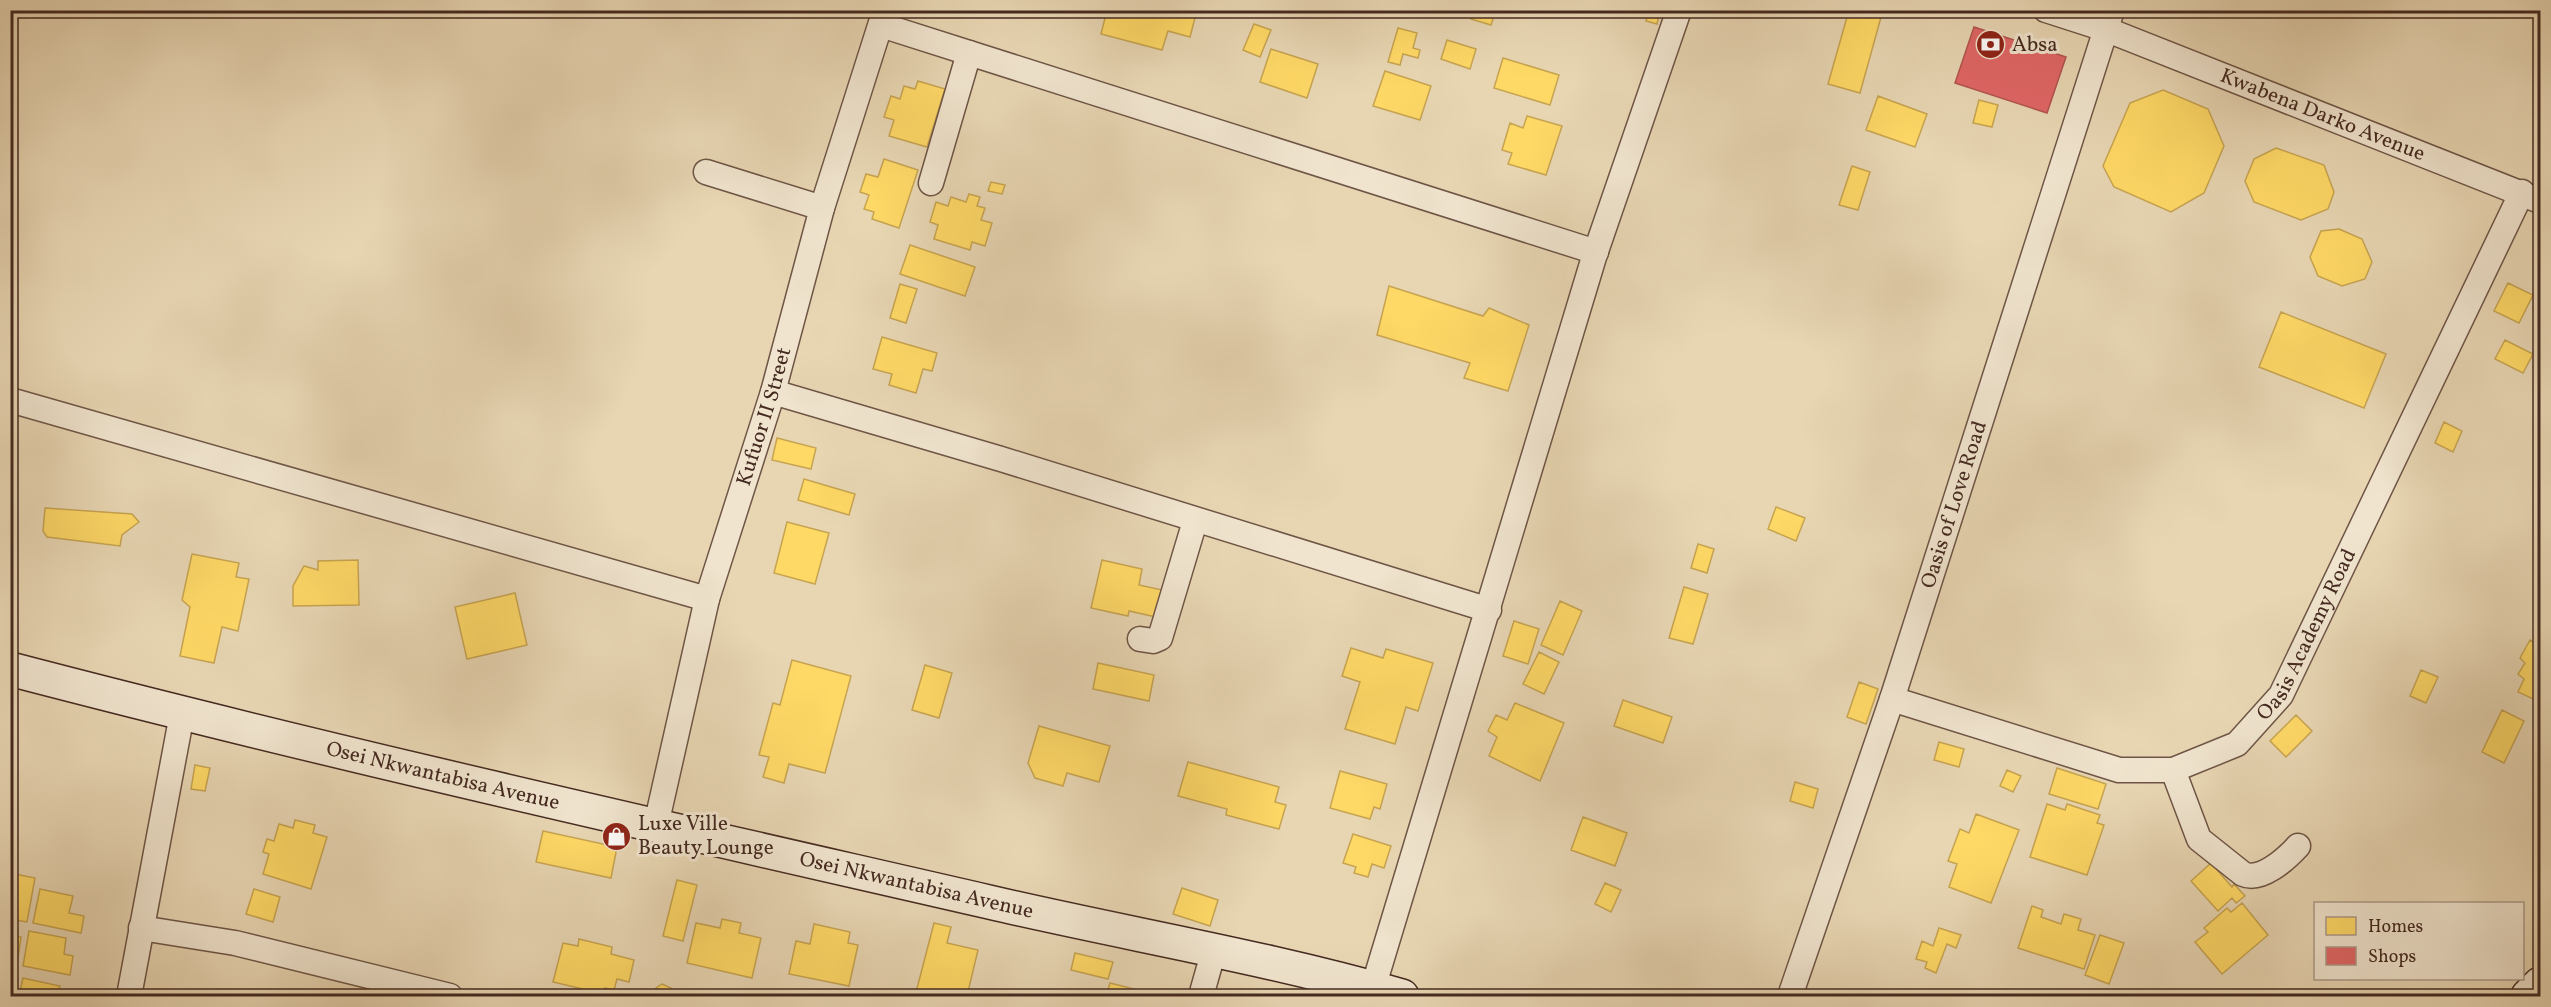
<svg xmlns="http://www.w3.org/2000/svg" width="2551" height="1007" font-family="Vollkorn,serif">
<rect width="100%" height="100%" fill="#e8d6b3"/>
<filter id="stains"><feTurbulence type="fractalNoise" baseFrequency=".00333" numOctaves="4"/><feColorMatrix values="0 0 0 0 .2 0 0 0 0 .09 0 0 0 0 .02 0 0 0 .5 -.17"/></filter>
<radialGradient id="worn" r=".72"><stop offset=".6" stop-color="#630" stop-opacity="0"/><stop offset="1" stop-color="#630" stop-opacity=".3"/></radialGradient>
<!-- homes -->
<path fill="#ffd966" stroke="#c7a451" stroke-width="1.5" d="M1107,10H1197L1190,37L1168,31L1162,50L1101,34Z
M1474,10H1496L1491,25L1471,19Z
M1849,10H1883L1860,93L1828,84Z
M1648,12L1659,15L1657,24L1646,21Z
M1254,24L1271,30L1260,57L1243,50Z
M1398,28L1417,33L1413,48L1420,50L1418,58L1403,54L1400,65L1388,62Z
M1447,40L1476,49L1470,69L1441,59Z
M1271,49L1318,64L1307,98L1260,82Z
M1503,58L1559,75L1550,105L1494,88Z
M1385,71L1431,86L1420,120L1373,106Z
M918,81L945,89L927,147L889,136L894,120L884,117L891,96L900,99L904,86L915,89Z
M2163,90L2208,109L2224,146L2204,193L2171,212L2114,187L2103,166L2130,103Z
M1878,96L1927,114L1915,147L1866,130Z
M1979,100L1998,105L1992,127L1973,123Z
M1527,116L1562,126L1546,175L1508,164L1512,153L1502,150L1510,123L1523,128Z
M2276,148L2324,165L2334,192L2328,209L2301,220L2254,202L2245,181L2254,159Z
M884,159L918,170L899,228L872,219L874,212L864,209L869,195L860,192L866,174L878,177Z
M1852,166L1870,172L1858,210L1839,205Z
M991,182L1005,185L1002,194L988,191Z
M969,194L980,197L977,206L985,208L981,220L992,223L985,246L972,242L970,250L934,239L938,225L930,222L936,202L948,206L951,197L966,202Z
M2339,229L2362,239L2372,262L2365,279L2342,286L2318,276L2310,257L2321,231Z
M910,245L975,267L965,296L900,274Z
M2508,283L2533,295L2519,323L2494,311Z
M900,284L917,289L906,323L890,318Z
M1389,286L1483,316L1489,308L1529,325L1508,391L1464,378L1470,363L1377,335Z
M2281,312L2386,354L2364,408L2259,367Z
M882,337L937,353L932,371L923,369L916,393L889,385L892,374L873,369Z
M2505,340L2533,354L2523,373L2495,359Z
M2444,422L2462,431L2453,452L2435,443Z
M777,438L816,448L811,469L772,460Z
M804,479L855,494L849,515L798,500Z
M1776,507L1805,518L1796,541L1768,529Z
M45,508L132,514L139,522L122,535L120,546L47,537L43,531Z
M787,522L829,533L815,584L774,573Z
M1698,544L1714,549L1707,573L1691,568Z
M192,554L239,563L236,577L249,579L238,631L222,627L214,663L180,656L190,607L182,600Z
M358,560L359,605L293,606V586L304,566L318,570V561Z
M1102,560L1142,569L1139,585L1162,590L1156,617L1129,611L1128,616L1091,608Z
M1684,587L1708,594L1693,644L1669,638Z
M515,593L527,645L467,659L455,607Z
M1560,601L1582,611L1563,655L1541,645Z
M1514,621L1539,629L1528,664L1503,656Z
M2530,640L2540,646V702L2518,692L2524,679L2518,674L2525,663L2520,658Z
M1351,648L1383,658L1386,649L1433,663L1418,711L1406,707L1395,744L1345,729L1360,682L1342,676Z
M1539,652L1559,662L1544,694L1523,684Z
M792,660L851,676L825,773L789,764L784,783L763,777L769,757L759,755L773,703L780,705Z
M1098,663L1154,675L1149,701L1093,689Z
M925,665L952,673L939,718L912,710Z
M2421,670L2438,677L2426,703L2410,696Z
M1859,682L1878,689L1866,724L1847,717Z
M1623,700L1672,717L1663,743L1614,726Z
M1515,703L1564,723L1540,781L1489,756L1497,737L1488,731L1496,715L1507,720Z
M2502,710L2524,721L2504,763L2482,752Z
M2296,715L2312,731L2286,757L2270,741Z
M1039,726L1110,746L1099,782L1067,773L1063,786L1035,778L1028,763Z
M1939,742L1964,749L1959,767L1934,760Z
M1188,762L1279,787L1275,802L1286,805L1279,829L1226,815L1227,809L1178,796Z
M195,765L210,768L205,791L191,789Z
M2057,768L2106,784L2098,809L2049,794Z
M2007,770L2021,776L2013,792L2000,786Z
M1340,771L1387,784L1380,809L1374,807L1370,819L1330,808Z
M1795,782L1818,789L1813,808L1790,801Z
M2047,804L2065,810L2067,804L2100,815L2097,823L2104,825L2087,875L2030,857Z
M1976,814L2019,830L1991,903L1949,887L1957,864L1948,861L1960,829L1969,833Z
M1583,817L1627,833L1615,866L1571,850Z
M295,820L315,825L313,833L327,837L311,889L263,874L269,854L263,852L267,839L274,841L279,824L293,828Z
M543,831L617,847L611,878L536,862Z
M1353,834L1391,846L1384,868L1372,864L1368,877L1354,873L1356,867L1343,863Z
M2211,863L2232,887L2234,884L2245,896L2236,903L2232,898L2218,911L2191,881Z
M10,873L35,878L27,922L10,919Z
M677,880L697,885L683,941L663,936Z
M1605,883L1621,890L1611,912L1595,904Z
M1182,888L1218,900L1210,926L1173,914Z
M40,889L73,896L69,913L84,916L81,933L33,923Z
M254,889L280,897L273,922L246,914Z
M2242,903L2268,935L2222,974L2195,942L2208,932L2204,928L2227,908L2231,912Z
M2032,906L2043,910L2041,917L2061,924L2064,914L2081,919L2078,930L2095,935L2084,969L2018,948Z
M722,919L741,923L739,933L761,938L752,978L687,963L696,923L720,928Z
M934,923L951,927L947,943L978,950L967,996H915Z
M814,924L850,932L848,943L858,945L849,986L789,974L796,941L810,944Z
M1939,928L1961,935L1956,948L1947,944L1936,973L1925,968L1927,962L1916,959L1922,941L1933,946Z
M29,931L66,938L64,954L73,956L70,975L23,966Z
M10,935L21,937L14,985H10Z
M2100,935L2124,943L2109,984L2085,975Z
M579,939L612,947L611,954L634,960L629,982L617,979L614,990L605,988L604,994L553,982L563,943L578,946Z
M1075,953L1113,962L1108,979L1071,970Z
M23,978L60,986L57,996H19Z
M1110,983L1142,991L1141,996H1106Z
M662,984L671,988L674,996H653L656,988Z"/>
<!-- shops -->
<path fill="#e06666" stroke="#b25451" stroke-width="1.5" d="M1974,27L2066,57L2047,113L1955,83Z"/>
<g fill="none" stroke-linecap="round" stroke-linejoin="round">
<defs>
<g id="street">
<path id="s1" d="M2046,10L2105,29L2540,201"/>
<path d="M881,25L1596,252"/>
<path d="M706,172L822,208"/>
<path d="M931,183L969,53"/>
<path d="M773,392L1001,459L1489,610"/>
<path d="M10,400L707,599"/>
<path d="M1140,639L1153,641L1160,638L1195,521"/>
<path id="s2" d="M1892,699L2119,770H2173L2237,744L2281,695L2522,192"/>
<path d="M2173,770L2199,839L2243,874C2261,882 2286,859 2298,846"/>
<path id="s3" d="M656,825L707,599L773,392L822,208L885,10"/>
<path d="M141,928L235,943L450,996"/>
<path d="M1373,988L1594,257L1679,10"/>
<path d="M129,996L182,714"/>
<path d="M1201,996L1214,950"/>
<path id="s4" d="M1790,996L1892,699L2112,10"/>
</g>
<g id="secondary">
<path id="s5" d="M10,669C335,754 662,827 989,902C1126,934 1266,957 1402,996"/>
<path d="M2528,996L2540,984"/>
</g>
</defs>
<!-- street casing -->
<use href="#street" stroke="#6e5546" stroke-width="27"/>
<!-- secondary casing -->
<use href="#secondary" stroke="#452a21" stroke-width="36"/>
<!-- street -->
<use href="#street" stroke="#f0e4ce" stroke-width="24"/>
<!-- secondary -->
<use href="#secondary" stroke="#f0e4ce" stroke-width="33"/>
</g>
<!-- icons -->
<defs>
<symbol id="bank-disc" viewBox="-11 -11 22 22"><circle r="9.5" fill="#8f2418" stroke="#f0e4ce"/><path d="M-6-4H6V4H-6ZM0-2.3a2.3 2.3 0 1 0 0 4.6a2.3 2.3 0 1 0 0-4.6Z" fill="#fff"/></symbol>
<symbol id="shop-disc" viewBox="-11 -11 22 22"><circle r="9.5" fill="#8f2418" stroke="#f0e4ce"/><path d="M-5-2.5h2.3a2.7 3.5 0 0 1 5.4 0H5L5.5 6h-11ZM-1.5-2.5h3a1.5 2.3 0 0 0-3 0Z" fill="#fff"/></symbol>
</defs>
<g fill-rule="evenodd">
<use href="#bank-disc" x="1974" y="28" width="33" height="33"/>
<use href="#shop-disc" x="600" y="820" width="33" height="33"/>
</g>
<g text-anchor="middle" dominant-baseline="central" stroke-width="6" stroke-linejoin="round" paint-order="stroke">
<!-- poi labels -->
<g font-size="21" fill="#452a21" stroke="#f0e4ce" text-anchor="start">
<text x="2012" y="45">Absa</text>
<text x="638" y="824">Luxe Ville<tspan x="638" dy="24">Beauty Lounge</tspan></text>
</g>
<!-- street labels -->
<g font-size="21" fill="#452a21" stroke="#f0e4ce">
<text stroke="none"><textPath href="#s1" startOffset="296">Kwabena Darko Avenue</textPath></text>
<text stroke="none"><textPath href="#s3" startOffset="423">Kufuor II Street</textPath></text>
<text stroke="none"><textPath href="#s4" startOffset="518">Oasis of Love Road</textPath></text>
<text stroke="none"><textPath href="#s2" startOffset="492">Oasis Academy Road</textPath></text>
<text stroke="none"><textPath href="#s5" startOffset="446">Osei Nkwantabisa Avenue</textPath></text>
<text stroke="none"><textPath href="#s5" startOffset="932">Osei Nkwantabisa Avenue</textPath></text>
</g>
</g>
<!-- margin -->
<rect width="2551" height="1007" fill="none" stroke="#e8d6b3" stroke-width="36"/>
<rect x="12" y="12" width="2527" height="983" fill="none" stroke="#452a21" stroke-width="3"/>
<rect x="18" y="18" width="2515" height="971" fill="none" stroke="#452a21" stroke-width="1.5"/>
<!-- legend -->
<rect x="2314" y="902" width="210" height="78" fill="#f0e4ce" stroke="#ac9a89" stroke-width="1.5"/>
<rect x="2326" y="917" width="30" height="18" fill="#ffd966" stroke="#ac9a89" stroke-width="1.5"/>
<text x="2368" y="932" font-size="18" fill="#452a21">Homes</text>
<rect x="2326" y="947" width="30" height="18" fill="#e06666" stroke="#ac9a89" stroke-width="1.5"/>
<text x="2368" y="962" font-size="18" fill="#452a21">Shops</text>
<rect width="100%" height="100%" filter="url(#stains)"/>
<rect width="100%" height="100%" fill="url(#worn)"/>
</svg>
